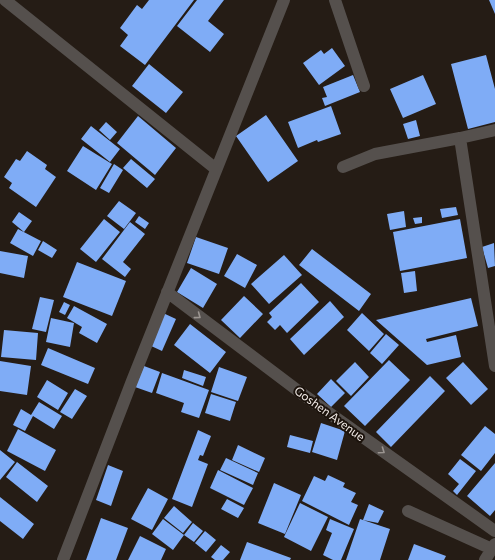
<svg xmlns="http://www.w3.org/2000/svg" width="495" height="560" font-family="Commissioner,sans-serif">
<rect width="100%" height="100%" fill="#251c15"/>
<!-- building -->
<path fill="#7facf6" d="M149,0H194L145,65L120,46L128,35L120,28L137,5L142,9Z
M197,0H224L208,21L224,34L210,52L177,26Z
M489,0H495V14Z
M332,48L345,66L319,85L303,63L321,50L324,54Z
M486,55L495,89V122L468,129L451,64Z
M149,64L183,92L166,113L132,86Z
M353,75L360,92L325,106L322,98L327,97L323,87Z
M423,75L436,104L403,118L390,89Z
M331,106L341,134L318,142L317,140L298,148L288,122Z
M266,115L298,161L268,182L236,136Z
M138,116L176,148L155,175L117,143Z
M416,120L420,136L408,139L403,124Z
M106,122L117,132L110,140L99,130Z
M91,126L120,149L110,162L81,139Z
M83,146L112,164L96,190L67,171Z
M27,151L47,165L45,169L56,177L36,207L9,188L12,183L4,177L16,159L20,161Z
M131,159L155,179L147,188L123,168Z
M114,164L123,170L109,193L100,188Z
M119,201L136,213L124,229L107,216Z
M456,207L458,215L442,218L440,209Z
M404,211L406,227L390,230L387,214Z
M19,212L32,221L24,232L12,222Z
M139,216L149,223L145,229L135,222Z
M422,217V223L415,224L413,218Z
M104,219L120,232L96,262L80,249Z
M460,219L467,258L400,271L393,232Z
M130,222L145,234L123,262L131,269L125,277L102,259Z
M18,229L41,241L33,256L10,243Z
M196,237L228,248L219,274L187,263Z
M43,241L57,250L52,258L38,250Z
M494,243L495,266L488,268L482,247Z
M312,249L371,294L359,311L299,265Z
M0,251L28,256L24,278L0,273Z
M237,254L257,265L245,288L224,276Z
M284,255L302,275L269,304L251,284Z
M77,262L126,281L112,316L63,297Z
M191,268L217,284L203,308L177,292Z
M415,271L417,291L404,293L401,273Z
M301,283L319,302L287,333L280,325L275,330L267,322L272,317L269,313Z
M244,296L263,314L240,338L221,320Z
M40,297L54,300L46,332L32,329Z
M471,298L478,326L426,339L427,342L456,335L461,357L427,365L376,320Z
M330,301L344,317L304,355L290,339Z
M64,302L70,305L65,315L59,312Z
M74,306L107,324L97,343L79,333L82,327L67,318Z
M163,313L176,319L162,351L149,345Z
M362,313L384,334L369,351L347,330Z
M51,318L74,323L70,347L46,342Z
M190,324L226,352L210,373L174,345Z
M4,330L38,333L36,360L1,357Z
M386,334L399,345L382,364L370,353Z
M48,348L95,368L88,384L41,365Z
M389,360L410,380L365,426L344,406Z
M0,361L31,366L27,395L0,391Z
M355,362L369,377L351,396L336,381Z
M463,362L488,389L471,405L446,378Z
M144,366L160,372L152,393L135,387Z
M219,367L247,377L238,401L211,392Z
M184,370L206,377L203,386L182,378Z
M162,373L209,390L199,418L181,412L184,403L156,393Z
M430,376L445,391L391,447L376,432Z
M331,379L345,393L331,407L317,394Z
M47,380L68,393L58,410L37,397Z
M75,389L87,396L72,419L60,412Z
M211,394L236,402L230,421L205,413Z
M39,402L62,416L54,429L33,416L25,431L13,425L21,409L31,415Z
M321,423L345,431L337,460L312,452Z
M485,426L495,434V453L481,471L461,455Z
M18,429L56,450L45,471L7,451Z
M198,430L211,436L203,456L200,455L198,460L208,464L192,507L172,499Z
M290,435L313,441L310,453L287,447Z
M238,445L265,458L259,472L232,460Z
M0,450L15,462L0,480Z
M226,458L258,473L253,485L220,470Z
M460,459L476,471L457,495L453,491L459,484L448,474Z
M17,462L48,486L37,502L6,477Z
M495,463V510L490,516L467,496Z
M108,465L123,471L111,506L96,500Z
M218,470L253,488L244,505L210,488Z
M328,475L345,483L343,487L356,493L351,502L358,505L349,525L302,501L314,476L325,481Z
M274,483L301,495L285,534L258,523Z
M148,488L168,499L152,530L131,519Z
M0,497L34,524L23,539L0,521Z
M227,499L244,508L238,518L221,509Z
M300,503L328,517L311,551L284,537Z
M369,504L384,511L378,523L363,520Z
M174,506L192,522L183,533L164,518Z
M101,518L128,528L116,560H86Z
M163,519L184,535L173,550L152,534Z
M330,519L354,529L341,560H333L323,555L332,533L326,530Z
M360,519L390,529L380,560H346Z
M193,523L203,531L194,542L184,535Z
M205,531L216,540L206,552L195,543Z
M140,536L166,549L161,560H128Z
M247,542L291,558L290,560H240Z
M414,544L446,556L444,560H408Z
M221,545L230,552L223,560H215L211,557Z"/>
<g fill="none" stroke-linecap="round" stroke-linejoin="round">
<!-- minor -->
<path stroke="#55504d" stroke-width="12" d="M5,0L216,169
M335,0L364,86
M460,138L495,366
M343,167L375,154L460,138L495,130
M167,292L301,393L495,531
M408,511L492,549
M63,560L132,381L284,0
M485,560L495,544"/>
</g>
<!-- one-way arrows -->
<defs><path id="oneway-chevron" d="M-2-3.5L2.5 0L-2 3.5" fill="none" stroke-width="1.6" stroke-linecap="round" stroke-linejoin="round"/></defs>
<g stroke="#9b9591">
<use href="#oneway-chevron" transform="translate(198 316) rotate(37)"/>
<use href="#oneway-chevron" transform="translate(382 451) rotate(35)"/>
</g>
<g text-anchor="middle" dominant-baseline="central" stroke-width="4" stroke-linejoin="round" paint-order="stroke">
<!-- street labels -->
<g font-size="12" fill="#f0e9e5" stroke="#1c130c">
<text transform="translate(330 413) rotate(36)">Goshen Avenue</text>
</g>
</g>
</svg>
